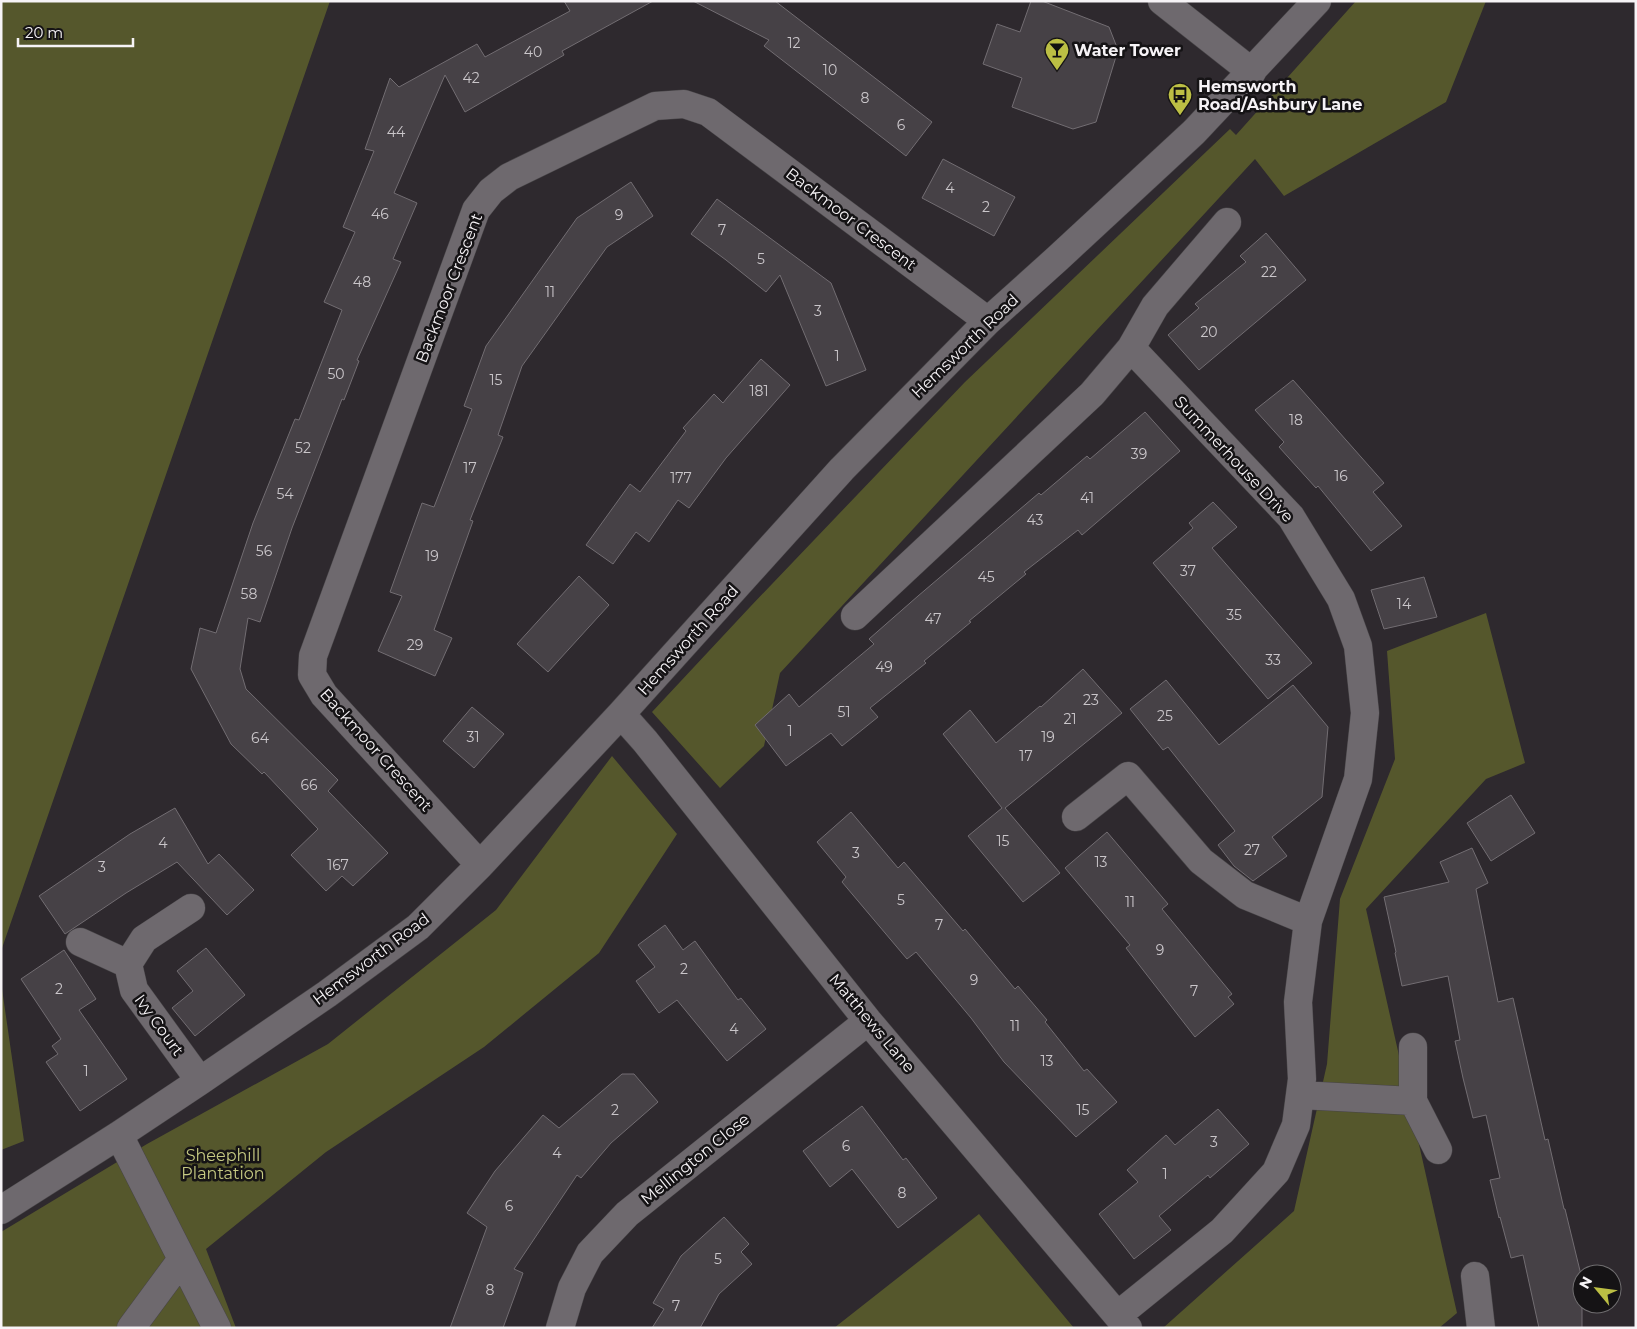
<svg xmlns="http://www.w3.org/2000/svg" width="1637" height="1329" font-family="Montserrat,sans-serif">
<rect width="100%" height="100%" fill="#2e292e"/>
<!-- green -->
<path fill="#55572c" d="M1,1H330L1,951Z
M1356,1H1486L1446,102L1284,196L1255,159L780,673L764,746L720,788L652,712L750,607L965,382L1230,129L1236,135Z
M1486,613L1525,763L1486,779L1366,909L1457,1313L1439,1328H1163L1294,1211L1327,1064L1340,899L1395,759L1387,651Z
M612,756L677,834L599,953L484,1047L326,1152L206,1249L236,1328H1V1232L147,1144L328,1044L496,910Z
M1,982L24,1141L1,1150Z
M979,1214L1074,1328H834Z"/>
<!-- building -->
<path fill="#464146" stroke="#726d72" d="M564,1H653L562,51L564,55L465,112L445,75L394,193L417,203L393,259L401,262L357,360L359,361L344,400L342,399L292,528L260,622L248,618L240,669L246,689L338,780L328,791L388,853L353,886L342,876L326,891L291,855L318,829L264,772L262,774L231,744L191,669L200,628L216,633L253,523L295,419L299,420L342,310L324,302L355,232L343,227L374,151L365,149L390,78L399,87L477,44L485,57L570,11Z
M693,1H775L932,122L906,156L764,46L769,40Z
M1031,1H1042L1109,27L1118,50L1096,122L1073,129L1012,107L1022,78L983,64L997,24L1020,32Z
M943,159L1015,197L994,236L922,198Z
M631,182L653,216L607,247L522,366L498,435L503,437L470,520L473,521L434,630L452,638L435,676L378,651L402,596L390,592L422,503L434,507L472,409L464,406L486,346L577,218Z
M717,199L831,283L866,370L826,386L780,275L766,292L726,260L691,234Z
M1266,233L1306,280L1199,370L1168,335L1199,308L1195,304L1246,262L1240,256Z
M761,359L790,385L726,458L689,508L678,500L649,542L636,532L613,564L586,545L630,484L640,492L686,431L683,428L714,394L723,403L727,398Z
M1293,380L1384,483L1373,492L1402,526L1371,551L1318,486L1316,488L1279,447L1284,442L1255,410Z
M1145,412L1180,451L1082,535L1078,530L1024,572L1026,574L969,621L971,622L924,661L926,663L870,708L878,717L842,746L831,733L786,766L755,725L789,694L799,707L874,644L869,639L918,596L1039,493L1041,495L1087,456L1090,459Z
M1213,502L1237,527L1212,548L1312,663L1268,699L1153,563L1193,528L1189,523Z
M579,576L609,605L548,672L517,644Z
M1424,577L1437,617L1384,629L1371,590Z
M1083,669L1122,713L1005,808L1060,873L1023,902L968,836L1002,808L943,734L970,710L996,743L1040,706L1041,707Z
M1166,680L1219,745L1293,685L1328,727L1322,797L1272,837L1287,856L1253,881L1234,866L1218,845L1235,831L1168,747L1163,750L1130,709Z
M472,707L504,734L474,768L443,741Z
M1511,795L1535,833L1491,861L1467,823Z
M175,808L208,864L219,854L254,890L227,915L177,862L126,893L65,934L39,896L130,834Z
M851,812L898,868L904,862L963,931L965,929L1015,989L1018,986L1047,1020L1045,1022L1084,1071L1087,1069L1117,1102L1076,1137L1004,1062L971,1018L916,952L907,959L842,882L846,877L817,842Z
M1107,832L1168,904L1162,909L1232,994L1228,997L1234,1004L1195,1037L1126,948L1130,945L1065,868Z
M1472,848L1488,883L1476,889L1498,1002L1513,998L1545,1140L1548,1139L1564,1209H1565L1582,1279V1328H1539L1523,1255L1511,1258L1500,1217L1499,1218L1490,1180L1500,1178L1486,1115L1473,1118L1463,1078L1455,1041L1460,1040L1448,976L1402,986L1395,953L1396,952L1384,897L1449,882L1440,862Z
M665,925L683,950L695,941L738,1000L741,998L766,1029L727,1061L677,1000L659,1013L636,981L655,967L638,945Z
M206,948L245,995L195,1036L172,1008L193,991L177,971Z
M64,950L96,999L79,1010L127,1079L80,1111L46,1062L58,1054L52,1046L61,1039L21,979Z
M622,1074H634L658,1102L611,1143L581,1178L577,1175L514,1269L523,1273L503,1328H450L487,1227L467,1213L495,1171L543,1115L559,1128Z
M862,1106L903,1160L906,1158L937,1198L898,1228L852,1169L830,1187L803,1151Z
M1218,1109L1249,1144L1210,1178L1208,1175L1159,1216L1171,1230L1134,1259L1099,1214L1138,1182L1127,1170L1166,1135L1175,1145Z
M724,1217L749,1244L741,1252L752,1264L719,1294L700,1328H652L664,1309L653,1303L681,1256Z"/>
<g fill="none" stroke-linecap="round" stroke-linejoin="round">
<defs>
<path id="minor" d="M1162,1L1252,72
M855,616L1092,394L1131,348L1155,306L1227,222
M621,714L645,741L868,1021L1128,1328
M1076,817L1128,776L1201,861L1245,895L1308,921
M480,865L324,695L312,675L313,656L476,210L491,191L509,177L655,106L684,104L708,112L988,321
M191,908L144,939L128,964L134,990L200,1081
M80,942L128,964
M1413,1047V1101L1438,1150
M1300,1095L1413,1101
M119,1135L217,1328
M1,1210L119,1135L200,1081L327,994L418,927L480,865L621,714L842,469L988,321L1058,258L1194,132L1317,1
M1475,1276L1481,1328
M1118,1315L1222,1231L1276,1172L1296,1125L1302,1079L1298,1002L1308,921L1358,779L1365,713L1358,646L1341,599L1291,517L1131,348
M131,1328L182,1259
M560,1328L572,1288L590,1253L627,1214L868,1021"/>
</defs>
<!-- minor casing -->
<use href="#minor" stroke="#474447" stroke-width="29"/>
<!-- minor -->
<use href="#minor" stroke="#6e696e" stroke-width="28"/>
</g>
<!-- icons -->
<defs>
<symbol id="bar-pin" viewBox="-11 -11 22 30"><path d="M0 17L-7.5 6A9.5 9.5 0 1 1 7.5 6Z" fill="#bcbf44" stroke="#151315"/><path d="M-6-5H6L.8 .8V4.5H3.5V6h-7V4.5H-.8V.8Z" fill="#111"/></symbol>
<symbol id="bus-pin" viewBox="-11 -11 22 30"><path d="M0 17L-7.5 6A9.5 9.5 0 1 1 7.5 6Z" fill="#bcbf44" stroke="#151315"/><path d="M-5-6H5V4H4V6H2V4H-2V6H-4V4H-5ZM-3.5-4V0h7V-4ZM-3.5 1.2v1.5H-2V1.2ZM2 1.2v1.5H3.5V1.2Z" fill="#111"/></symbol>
</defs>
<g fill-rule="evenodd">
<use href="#bar-pin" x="1043" y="36" width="28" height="38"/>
<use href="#bus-pin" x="1166" y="81" width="28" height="38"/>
</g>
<g text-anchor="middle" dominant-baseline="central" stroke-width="5" stroke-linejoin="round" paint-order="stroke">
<!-- number labels -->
<g font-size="14" fill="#cac6ca">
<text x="794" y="43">12</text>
<text x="533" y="52">40</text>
<text x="830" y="70">10</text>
<text x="471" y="78">42</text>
<text x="865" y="98">8</text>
<text x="901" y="125">6</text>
<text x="396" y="132">44</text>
<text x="950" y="188">4</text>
<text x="986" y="207">2</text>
<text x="380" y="214">46</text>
<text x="619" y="215">9</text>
<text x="722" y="230">7</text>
<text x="761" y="259">5</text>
<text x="1269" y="272">22</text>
<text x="362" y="282">48</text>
<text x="550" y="292">11</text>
<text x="818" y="311">3</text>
<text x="1209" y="332">20</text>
<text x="837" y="356">1</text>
<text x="336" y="374">50</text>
<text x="496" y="380">15</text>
<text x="759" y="391">181</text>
<text x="1296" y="420">18</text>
<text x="303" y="448">52</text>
<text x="1139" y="454">39</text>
<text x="470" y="468">17</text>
<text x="1341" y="476">16</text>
<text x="681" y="478">177</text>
<text x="285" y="494">54</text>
<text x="1087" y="498">41</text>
<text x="1035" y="520">43</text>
<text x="264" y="551">56</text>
<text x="432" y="556">19</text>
<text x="1188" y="571">37</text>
<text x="986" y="577">45</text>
<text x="249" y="594">58</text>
<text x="1404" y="604">14</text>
<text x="1234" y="615">35</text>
<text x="933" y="619">47</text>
<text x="415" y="645">29</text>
<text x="1273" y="660">33</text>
<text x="884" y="667">49</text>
<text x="1091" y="700">23</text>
<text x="844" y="712">51</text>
<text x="1165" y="716">25</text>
<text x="1070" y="719">21</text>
<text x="790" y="731">1</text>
<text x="473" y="737">31</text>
<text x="1048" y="737">19</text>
<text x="260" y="738">64</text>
<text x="1026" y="756">17</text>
<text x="309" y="785">66</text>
<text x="1003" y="841">15</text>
<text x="163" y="843">4</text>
<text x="1252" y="850">27</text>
<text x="856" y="853">3</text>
<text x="1101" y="862">13</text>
<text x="338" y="865">167</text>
<text x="102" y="867">3</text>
<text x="901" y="900">5</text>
<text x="1130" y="902">11</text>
<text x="939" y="925">7</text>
<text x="1160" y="950">9</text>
<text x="684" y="969">2</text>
<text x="974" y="980">9</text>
<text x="59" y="989">2</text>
<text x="1194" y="991">7</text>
<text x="1015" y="1026">11</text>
<text x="734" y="1029">4</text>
<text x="1047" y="1061">13</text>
<text x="86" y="1071">1</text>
<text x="615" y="1110">2</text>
<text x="1083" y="1110">15</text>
<text x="1214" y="1142">3</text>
<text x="846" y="1146">6</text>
<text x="557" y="1153">4</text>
<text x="1165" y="1174">1</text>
<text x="902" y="1193">8</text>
<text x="509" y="1206">6</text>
<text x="718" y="1259">5</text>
<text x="490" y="1290">8</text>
<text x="676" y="1306">7</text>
</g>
<!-- poi labels -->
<g font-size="16" font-weight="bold" fill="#f6f3f6" stroke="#151315" text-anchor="start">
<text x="1074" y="50">Water Tower</text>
<text x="1198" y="86">Hemsworth<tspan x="1198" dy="18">Road/Ashbury Lane</tspan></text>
</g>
<!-- street labels -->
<g font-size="16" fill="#f6f3f6" stroke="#151315">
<text transform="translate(851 219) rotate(37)">Backmoor Crescent</text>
<text transform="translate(449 288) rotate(-69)">Backmoor Crescent</text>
<text transform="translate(965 346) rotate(-44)">Hemsworth Road</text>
<text transform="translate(1234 459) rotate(47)">Summerhouse Drive</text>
<text transform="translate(688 640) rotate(-48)">Hemsworth Road</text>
<text transform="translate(376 750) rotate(48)">Backmoor Crescent</text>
<text transform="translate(371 959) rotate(-37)">Hemsworth Road</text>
<text transform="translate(872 1023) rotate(50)">Matthews Lane</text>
<text transform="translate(159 1025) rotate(54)">Ivy Court</text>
<text transform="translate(695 1159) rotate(-39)">Mellington Close</text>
</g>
<!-- park labels -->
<g font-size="16" fill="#c6ca82" stroke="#151315">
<text x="223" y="1155">Sheephill<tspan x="223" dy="18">Plantation</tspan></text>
</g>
</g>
<!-- border -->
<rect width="1637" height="1329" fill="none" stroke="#f6f3f6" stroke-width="5"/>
<!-- north arrow -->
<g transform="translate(1597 1289) rotate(299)"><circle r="24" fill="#151315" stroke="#6f6d6f"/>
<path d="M0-4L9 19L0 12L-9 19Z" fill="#bcbf44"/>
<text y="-8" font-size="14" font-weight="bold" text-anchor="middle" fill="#f6f3f6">N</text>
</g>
<!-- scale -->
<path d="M18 38v8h115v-8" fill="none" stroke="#f6f3f6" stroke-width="2.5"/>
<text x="25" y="38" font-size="15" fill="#f6f3f6" stroke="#151315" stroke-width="4" paint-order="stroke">20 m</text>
</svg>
